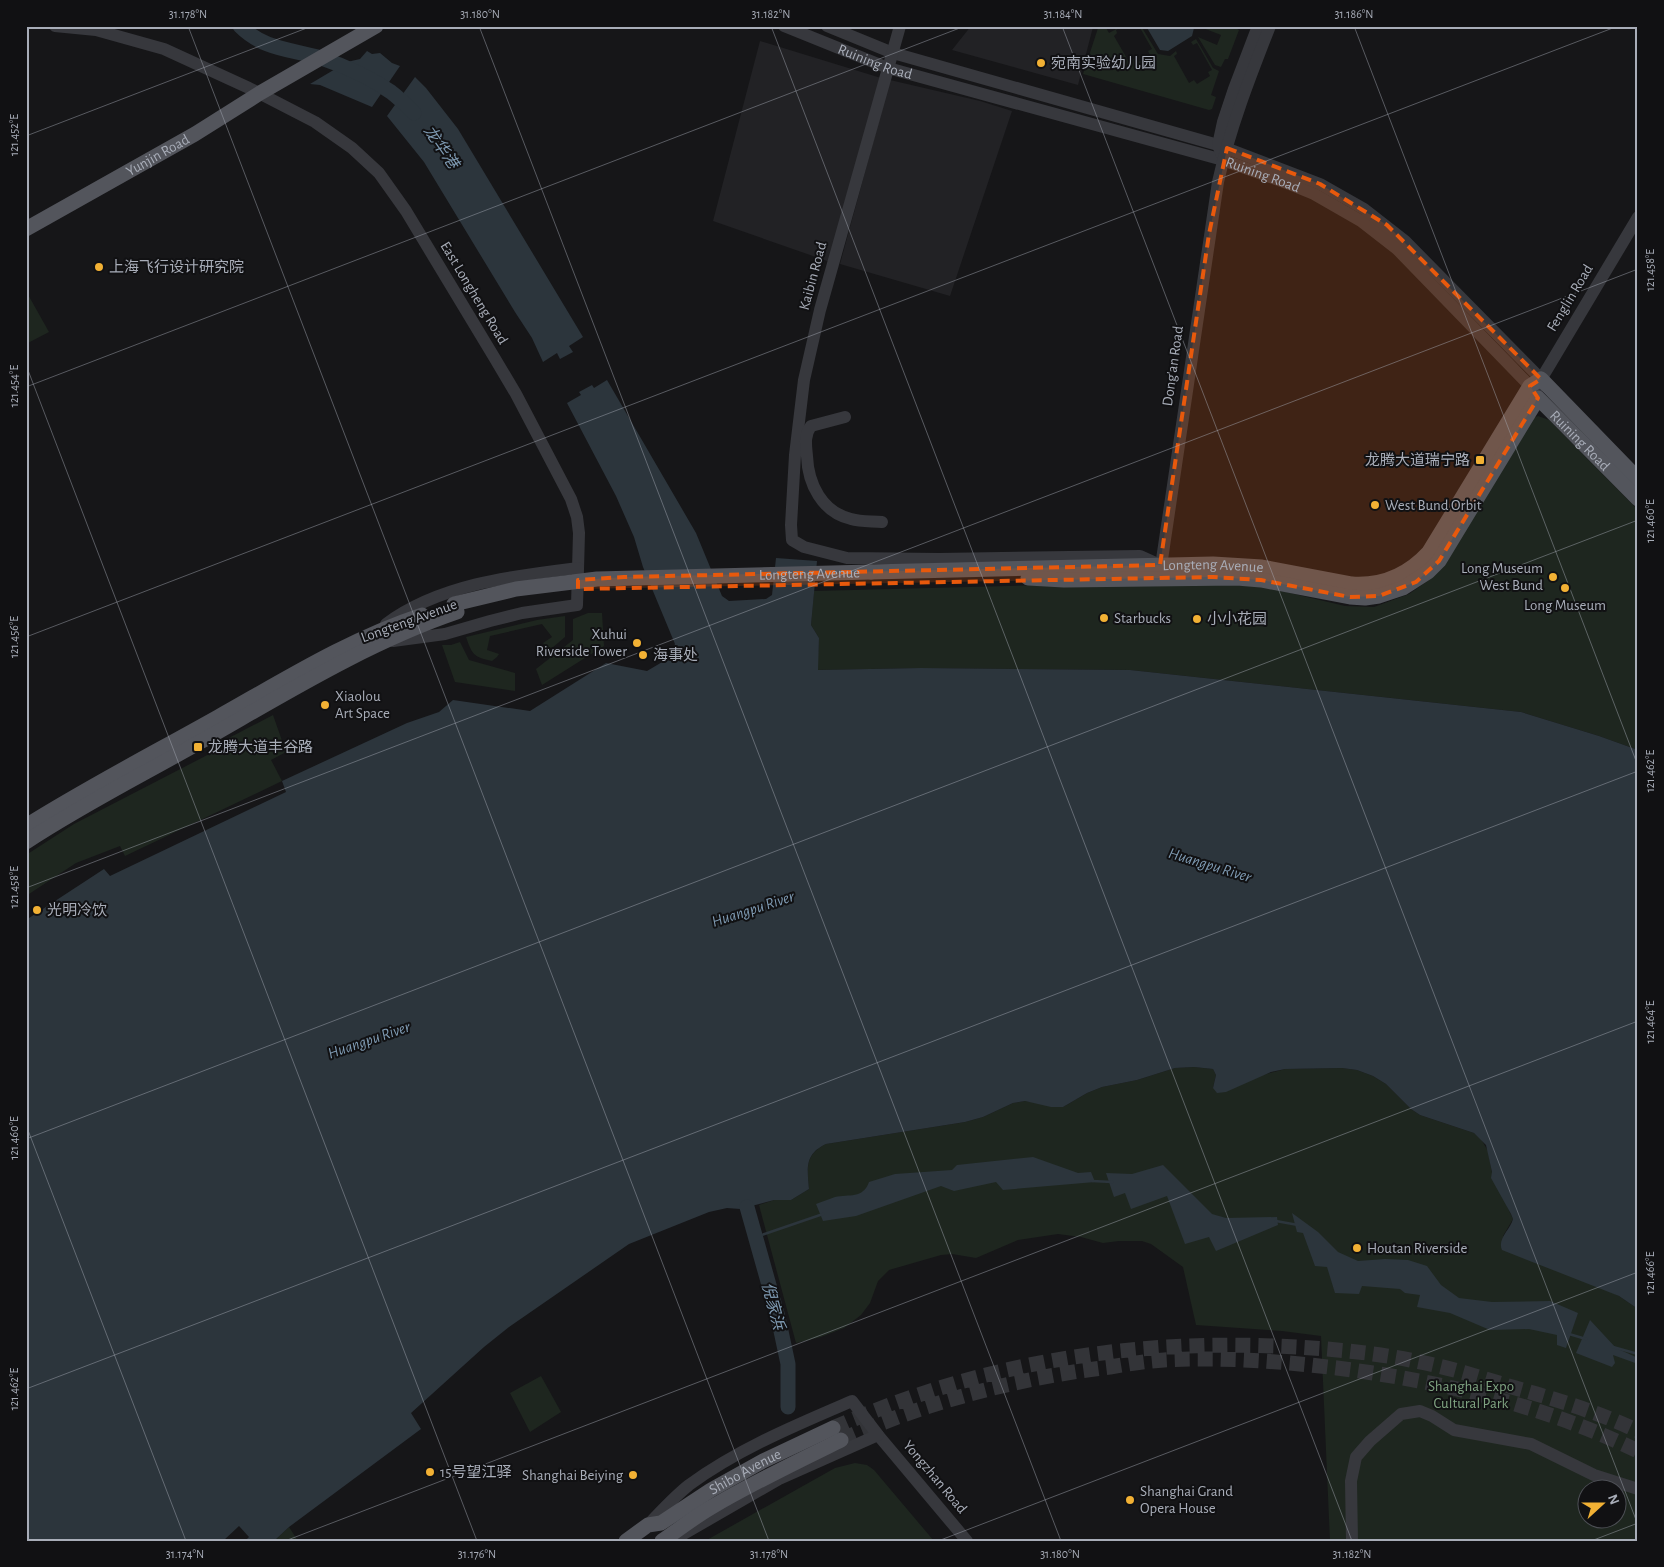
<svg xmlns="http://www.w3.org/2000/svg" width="1664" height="1567" font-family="'Alegreya Sans','Noto Sans SC',sans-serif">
<rect width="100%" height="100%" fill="#161618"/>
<!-- built -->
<path fill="#222225" d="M971,26L1093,27L1078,85L952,50Z
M760,41L881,78L833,263L713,221Z
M890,80L980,101L1012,111L950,296L840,264Z"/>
<!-- green -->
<path fill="#1e261f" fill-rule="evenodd" d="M1097,26H1105L1109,33L1122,26L1116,30L1117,33L1114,36L1129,62L1134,59L1137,63L1150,55L1148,51L1152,49L1139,26H1141L1158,54L1170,56L1176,51L1177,54L1174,56L1189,83L1194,80L1197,84L1210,76L1208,72L1212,70L1197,43L1193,45L1191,42L1196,39L1213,68L1219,71L1211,95L1216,97L1212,109L1209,110L1083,74L1098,28Z
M1206,26H1236V28L1239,30L1228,59H1225L1221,67L1215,65L1198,37L1217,45L1221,35L1203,28Z
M26,291L49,332L26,344Z
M1538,416L1549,420L1638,510V750L1599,736L1521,712L1130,670L921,668L817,670L819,638L811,625L814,591L1120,583L1260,586L1345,606L1374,607L1409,594L1429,580L1531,419Z
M588,613H602L604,646L542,685L536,669L573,640V619Z
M565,616V637L552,648L547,647L543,643L552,637L542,624L490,636L487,650L499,654L497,657L492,661C473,657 472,654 466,637L537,620Z
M460,642L469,660L515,673V691L455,682L442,645H451Z
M273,715L286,752L271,760L282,781L125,856L120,846L76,863L26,896V855L74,824L219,749L225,740Z
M1194,1067L1213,1069L1216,1075L1213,1088L1285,1069L1342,1068L1357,1070L1373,1076L1386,1084L1411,1109L1420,1115L1474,1133L1481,1139L1488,1151L1492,1173L1513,1219L1503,1236L1619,1296L1638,1309V1541H1330L1321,1336L1282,1331L1196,1325L1183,1267L1151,1244L1142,1241H1119L1103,1243L1081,1237L1058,1234L1018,1240L976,1258L952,1254L941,1255L889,1270L878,1281L870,1303L861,1315L844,1328L821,1337L796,1343L759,1205L774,1200H791L809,1189C807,1168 805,1154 826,1144L965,1122L983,1117L1013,1103L1025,1101L1063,1107L1087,1093L1102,1087L1137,1080L1175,1068ZM1586,1490H1616V1520H1586Z
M541,1376L561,1412L530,1432L510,1393Z
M855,1463L867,1465L874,1470L934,1541H705L835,1468Z
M289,1527L298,1541H274Z"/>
<!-- water -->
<path fill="#2c353c" d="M1146,26H1193L1194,28L1192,36L1168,51L1160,50Z
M367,51L372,54L380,53L392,63L400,66L372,107L320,85L310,84L347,62L360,59Z
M415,77L426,88L458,129L583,337L569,346L573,352L560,359L557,353L543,362L532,338L515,312L424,162L387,116Z
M607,380L696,533L722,596L729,601L766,599L772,595L776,558L817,561L811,625L819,638L818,670L921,668L1130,670L1521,712L1599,736L1638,750V1309L1619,1296L1502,1250C1497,1239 1510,1230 1513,1219L1511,1214L1491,1178L1492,1172L1486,1145L1474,1133L1420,1115L1411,1109L1386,1084L1373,1076L1357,1070L1342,1068L1285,1069L1271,1072L1226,1092L1217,1093L1213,1088L1216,1075L1213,1069L1194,1067L1175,1068L1137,1080L1102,1087L1087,1093L1063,1107H1051L1025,1101L1013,1103L983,1117L965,1122L826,1144C805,1154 807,1167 809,1189L791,1200H774L740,1209L727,1208L709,1212L629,1244L509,1327L484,1347L411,1413L421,1429L289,1527L274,1541H26V920L104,869L110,876L286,792L282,781L407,723L439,712L453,700L530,711L606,663L647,671L669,658L675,644L643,567L634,537L616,496L567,403L581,395L579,392L592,385L594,388Z
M1033,1157L1078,1173L1091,1172L1095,1182L1003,1190L996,1182L954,1191L941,1186L856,1216L823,1221L816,1204C822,1202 829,1199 835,1197C849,1194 863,1199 869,1182L895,1174L952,1170L957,1165Z
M1163,1165L1212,1214L1226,1218L1277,1217L1278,1225L1216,1251L1209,1237L1185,1244L1167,1196L1131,1209L1125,1193L1114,1197L1106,1173L1132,1174Z
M1292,1213L1318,1232L1338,1252L1358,1261L1385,1259L1408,1260L1427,1266L1441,1285L1459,1298L1492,1302L1550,1301L1578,1313L1566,1348L1557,1345V1335L1529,1329L1490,1330L1450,1313L1417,1307L1420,1295L1405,1293L1400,1289L1362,1286L1359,1294L1335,1293L1327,1267L1315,1266L1303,1233L1297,1232Z
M1590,1320L1616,1348L1638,1358V1364L1613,1355L1615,1363L1612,1367L1576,1353Z"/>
<!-- pier -->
<path fill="#161618" d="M239,1526L249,1537L245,1541H223Z"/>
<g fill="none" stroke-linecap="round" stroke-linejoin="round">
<!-- stream -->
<path stroke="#2c353c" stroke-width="2.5" d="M1092,1181L1112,1182
M1276,1221L1298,1225
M756,1237L823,1214
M1569,1334L1586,1339
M1613,1347L1638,1354"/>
<!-- river -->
<path stroke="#2c353c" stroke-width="15" d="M240,26C264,50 291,49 321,58C345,66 371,78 391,92C399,98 407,106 414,113
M747,1207L778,1317L788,1364V1407"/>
<!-- major-tunnel -->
<path stroke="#333438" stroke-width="15" stroke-dasharray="15 8" stroke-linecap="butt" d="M833,1428C976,1365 1120,1340 1275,1346C1324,1348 1373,1352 1420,1362C1451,1368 1482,1378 1512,1387C1555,1399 1598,1412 1638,1431
M841,1440C926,1402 1017,1378 1110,1367C1128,1364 1146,1361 1164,1360C1221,1357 1279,1361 1337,1368C1440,1381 1543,1405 1638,1451"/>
<!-- minor -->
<g stroke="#37383d" stroke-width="12">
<path d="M55,26L96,30L164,49L249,88L315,122L352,148L379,173L406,211L494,357L516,394L571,499L577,517L579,533L577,605L522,613L490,621L445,634L393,641"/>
<path id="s1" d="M784,26L888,68L1223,160L1287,183L1314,194L1361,221L1397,249L1530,386L1535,394"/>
<path d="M827,26L893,53L1218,145L1320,184L1364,209L1405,241L1541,379"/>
<path d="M900,26L820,310L804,380L795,455L791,525L792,540L804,547L847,558L939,559L1140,556L1160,565"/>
<path d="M1221,153L1218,145L1223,122L1234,89L1258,26"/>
<path d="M1540,386L1541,379L1546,371L1638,217"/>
<path d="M845,417L811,426C804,435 806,446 807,456C808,484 822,512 851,519C861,522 872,521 882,522"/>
<path d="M1160,573L1218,182C1230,128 1250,77 1270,26"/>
<path d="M386,624C440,584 513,576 578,568"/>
<path d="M878,1435L967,1541"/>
<path d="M648,1525C661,1511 674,1497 689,1485C738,1449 796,1425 852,1401L878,1435L779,1479L673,1540"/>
<path d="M1352,1541L1351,1481L1356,1457L1370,1441L1401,1414L1420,1411L1432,1416L1454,1430L1531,1444L1594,1475L1638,1489"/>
</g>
<!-- major -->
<g stroke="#53555c" stroke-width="15">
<path id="s2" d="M26,229L195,134L260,93L376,26"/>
<path id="s3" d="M871,572L1213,564L1262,567L1352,584C1383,586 1408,575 1429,552L1530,386L1541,379L1638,479"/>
<path id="s4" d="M1028,578L1064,580L1237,578L1261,580L1350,597L1365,598L1379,596L1403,588L1428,572L1439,561L1538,398L1638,499"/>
<path d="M26,826C88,787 154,753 218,717C284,680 349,639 422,615"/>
<path d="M26,842C82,805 142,775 200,742C283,695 366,643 457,612"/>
<path id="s5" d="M626,1541L648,1525L661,1523L711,1490L763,1461L833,1428"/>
<path d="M662,1541C678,1530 693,1518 710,1508C752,1483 796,1462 841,1440"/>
</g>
<!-- major-bridge -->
<path stroke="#53555c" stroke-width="15" id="s6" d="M454,604L516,589L597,579L871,572"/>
</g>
<!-- marked area -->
<path fill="#e8590c" fill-opacity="0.2" stroke="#e8590c" stroke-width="4" stroke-dasharray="10 6" stroke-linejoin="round" d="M1227,148L1320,184L1387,225L1541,379L1530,386L1538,398L1439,561L1416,582L1379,596L1350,597L1261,580L1213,577L578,589V580L624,577L1160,565L1209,234Z"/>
<!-- ticks -->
<path fill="none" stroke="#a8adb8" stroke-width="1" stroke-opacity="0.45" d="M188,26L769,1541M479,26L1061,1541M771,26L1352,1541M1062,26L1638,1525M1354,26L1638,766M26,136L312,26M26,365L477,1541M26,387L965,26M26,637L1618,26M26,888L1638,269M26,1125L186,1541M26,1139L1638,520M26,1389L1638,771M285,1541L1638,1021M938,1541L1638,1272M1591,1541L1638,1523"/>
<!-- markers -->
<g fill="#f2b134" stroke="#111113" stroke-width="2">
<circle cx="1041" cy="63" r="5"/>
<circle cx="99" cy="267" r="5"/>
<rect x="1475" y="455" width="10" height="10" rx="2.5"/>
<circle cx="1375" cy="505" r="5"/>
<circle cx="1553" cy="577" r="5"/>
<circle cx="1565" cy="588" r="5"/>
<circle cx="1104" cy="618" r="5"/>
<circle cx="1197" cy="619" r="5"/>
<circle cx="637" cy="643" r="5"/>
<circle cx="643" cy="655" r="5"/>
<circle cx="325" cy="705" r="5"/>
<rect x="193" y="742" width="10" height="10" rx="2.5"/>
<circle cx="37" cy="910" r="5"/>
<circle cx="1357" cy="1248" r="5"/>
<circle cx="430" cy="1472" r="5"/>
<circle cx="633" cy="1475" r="5"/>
<circle cx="1130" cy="1500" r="5"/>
</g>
<g text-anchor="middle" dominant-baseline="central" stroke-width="4" stroke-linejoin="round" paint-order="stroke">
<!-- street labels -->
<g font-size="15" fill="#a8adb8" stroke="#111113">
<text stroke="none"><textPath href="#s1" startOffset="98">Ruining Road</textPath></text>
<text stroke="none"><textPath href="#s2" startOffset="151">Yunjin Road</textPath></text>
<text stroke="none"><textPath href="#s1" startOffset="502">Ruining Road</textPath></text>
<text transform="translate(813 276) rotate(-75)">Kaibin Road</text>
<text transform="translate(474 293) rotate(59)">East Longheng Road</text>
<text transform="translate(1570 298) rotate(-59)">Fenglin Road</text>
<text transform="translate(1173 366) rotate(-82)">Dong'an Road</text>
<text stroke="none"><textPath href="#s4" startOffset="674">Ruining Road</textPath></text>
<text stroke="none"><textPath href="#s3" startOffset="342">Longteng Avenue</textPath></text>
<text stroke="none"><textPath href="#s6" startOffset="358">Longteng Avenue</textPath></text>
<text transform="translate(409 621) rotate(-20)">Longteng Avenue</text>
<text stroke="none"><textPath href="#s5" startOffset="139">Shibo Avenue</textPath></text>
<text transform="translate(935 1477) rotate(50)">Yongzhan Road</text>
</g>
<!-- poi labels -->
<g font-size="15" fill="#a8adb8" stroke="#111113" text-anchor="start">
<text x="1051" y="63">宛南实验幼儿园</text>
<text x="109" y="267">上海飞行设计研究院</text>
<text x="1470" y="460" text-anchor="end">龙腾大道瑞宁路</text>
<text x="1385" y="505">West Bund Orbit</text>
<text x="1543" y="568" text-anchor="end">Long Museum<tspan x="1543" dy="17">West Bund</tspan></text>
<text x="1565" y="605" text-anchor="middle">Long Museum</text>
<text x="1114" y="618">Starbucks</text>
<text x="1207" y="619">小小花园</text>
<text x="627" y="634" text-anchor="end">Xuhui<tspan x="627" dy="17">Riverside Tower</tspan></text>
<text x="653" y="655">海事处</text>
<text x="335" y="696">Xiaolou<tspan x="335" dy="17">Art Space</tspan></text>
<text x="208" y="747">龙腾大道丰谷路</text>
<text x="47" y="910">光明冷饮</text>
<text x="1367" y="1248">Houtan Riverside</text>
<text x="440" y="1472">15号望江驿</text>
<text x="623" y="1475" text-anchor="end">Shanghai Beiying</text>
<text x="1140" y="1491">Shanghai Grand<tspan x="1140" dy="17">Opera House</tspan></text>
</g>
<!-- park labels -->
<g font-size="15" fill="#7fa381" stroke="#111113">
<text x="1471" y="1386">Shanghai Expo<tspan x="1471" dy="17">Cultural Park</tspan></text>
</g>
<!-- water labels -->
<g font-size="16" font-style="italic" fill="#7f9bb3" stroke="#111113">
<text transform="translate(441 147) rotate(55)">龙华港</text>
<text transform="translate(1210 865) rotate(17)">Huangpu River</text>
<text transform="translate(753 909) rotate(-18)">Huangpu River</text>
<text transform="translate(369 1040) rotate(-19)">Huangpu River</text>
<text transform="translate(773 1306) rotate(75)">倪家浜</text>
</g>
</g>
<!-- border -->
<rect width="1664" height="1567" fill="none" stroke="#111113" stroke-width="55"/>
<!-- north arrow -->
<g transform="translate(1602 1504) rotate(69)"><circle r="24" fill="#111113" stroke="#4d4f55"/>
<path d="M0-4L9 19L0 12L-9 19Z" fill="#f2b134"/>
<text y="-8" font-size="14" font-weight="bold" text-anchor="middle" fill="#a8adb8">N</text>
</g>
<rect x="28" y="28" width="1608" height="1512" fill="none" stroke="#a8adb8" stroke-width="2"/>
<g font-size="12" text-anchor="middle" fill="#a8adb8">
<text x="188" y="18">31.178°N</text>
<text x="480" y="18">31.180°N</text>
<text x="771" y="18">31.182°N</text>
<text x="1063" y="18">31.184°N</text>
<text x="1354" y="18">31.186°N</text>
<text transform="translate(14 135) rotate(-90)" y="4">121.452°E</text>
<text transform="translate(1650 270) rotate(-90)" y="4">121.458°E</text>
<text transform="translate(14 386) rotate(-90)" y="4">121.454°E</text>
<text transform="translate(1650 521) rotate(-90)" y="4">121.460°E</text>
<text transform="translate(14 637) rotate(-90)" y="4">121.456°E</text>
<text transform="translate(1650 771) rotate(-90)" y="4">121.462°E</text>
<text transform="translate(14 887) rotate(-90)" y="4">121.458°E</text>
<text transform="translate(1650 1022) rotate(-90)" y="4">121.464°E</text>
<text transform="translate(14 1138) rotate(-90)" y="4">121.460°E</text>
<text transform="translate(1650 1273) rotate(-90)" y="4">121.466°E</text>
<text transform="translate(14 1389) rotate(-90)" y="4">121.462°E</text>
<text x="185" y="1558">31.174°N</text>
<text x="477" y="1558">31.176°N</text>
<text x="769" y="1558">31.178°N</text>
<text x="1060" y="1558">31.180°N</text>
<text x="1352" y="1558">31.182°N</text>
</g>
</svg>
